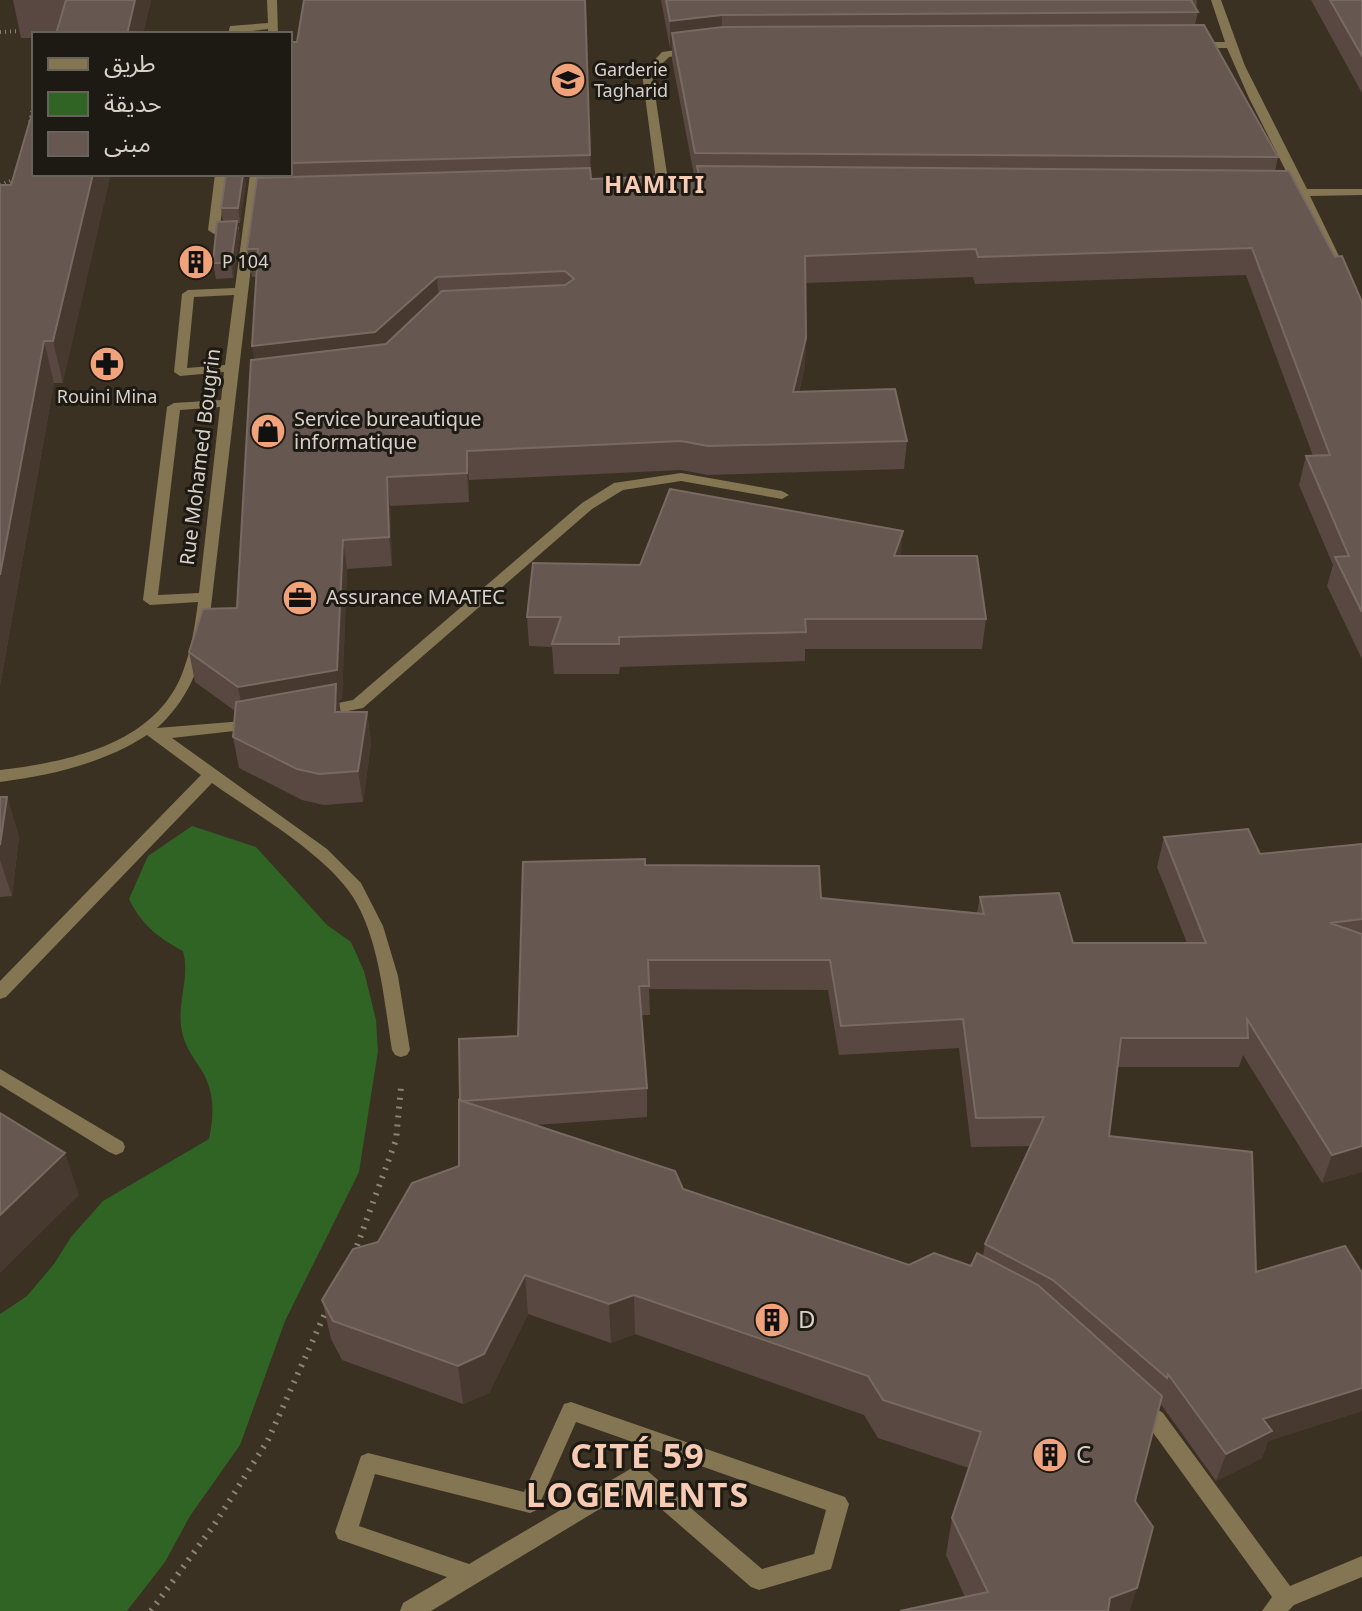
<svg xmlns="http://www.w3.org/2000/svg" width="1362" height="1611" font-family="Georgia,'Noto Sans Arabic',serif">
<rect width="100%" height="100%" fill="#3a3122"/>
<!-- green -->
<path fill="#2f6425" d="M192,826L256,847L327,925L351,942L364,971L376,1020L378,1051L359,1172L285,1321L240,1445L190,1516L165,1562L130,1607L127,1611H0V1314L27,1296L54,1264L71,1237L103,1201L209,1139C214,1115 215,1093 202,1071C193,1057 183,1044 181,1026C178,999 190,977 183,951C157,937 142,925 129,899L148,856Z"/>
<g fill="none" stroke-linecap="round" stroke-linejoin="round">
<!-- path-far1 -->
<path stroke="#8a8377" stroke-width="4" stroke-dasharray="1 4" stroke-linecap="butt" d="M0,32L23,31
M30,122L34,103
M0,185L18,178"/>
<!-- path -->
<path stroke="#8a8377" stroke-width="6" stroke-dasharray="2 7" stroke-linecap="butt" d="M354,1254L396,1140L401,1087
M151,1611L214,1525L268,1440L327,1309"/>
<!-- street -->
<path fill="#847553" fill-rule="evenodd" d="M267,0H277L278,34H268V29L228,34L230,26L268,23Z
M1211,0H1221L1245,66L1307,189H1362V195L1310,196L1339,256L1337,259L1333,260L1327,256L1299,196H1282L1276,193L1282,190L1295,189L1249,98L1227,48H1194L1189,45L1194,42H1225Z
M691,48L695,49V53L669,57L652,74L669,187L663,190L657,187L642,73L662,52Z
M215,174H227L220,226L239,227V231L214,234L208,230Z
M250,174H262L208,632C199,670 187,701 157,728L257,720L260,724L257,728L252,729L172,738L327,849L361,883L383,926L398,976L410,1050L407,1055L401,1057L395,1055L392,1050C384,1001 379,931 348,890C317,849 254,813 212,783L6,997L0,999V981L201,775L147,735C102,764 52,775 0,782V770C67,762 154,745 182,674C191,651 195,626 198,602L150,605L143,600L167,407L174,403L221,400L224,372L180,376L174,372L182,294L188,290L235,288ZM234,295L225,365L187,368L194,297ZM220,407L199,593L158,595L180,410Z
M681,473L782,491L789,495L782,499L681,481L623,490L592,509L363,708L318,717L313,716L310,712L313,708L353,700L582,503L614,483Z
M0,1069L123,1142L125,1147L123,1152L116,1155L109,1152L0,1085Z
M1142,1399L1163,1413L1290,1586L1362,1556V1577L1294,1605L1288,1611H1262L1272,1597L1149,1427L1135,1415L1132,1408L1135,1401Z
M571,1402L845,1497L849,1504L831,1569L759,1590L751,1587L636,1487L431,1611H400L403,1603L447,1577L338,1539L335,1532L361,1456L368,1453L524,1492L564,1404ZM576,1422L826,1510L814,1554L762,1569L644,1468L637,1465L469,1564L359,1526L375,1474L530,1513L537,1510Z"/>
</g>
<!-- wall -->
<path fill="#594841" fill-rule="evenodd" d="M13,0H151L143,34H34V38H21Z
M585,0L591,179L694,175L672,60V48H670L661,0H1197L1196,9L1198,12L1195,25L1278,157L1275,171L1335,257L1362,302V659L1327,586L1333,565L1299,485L1306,456H1313L1246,275L975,284L973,277L806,283L805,366L799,392L907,441L904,469L708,475L681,470L469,480V502L390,506L392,566L347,569L342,699L339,700L340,712H367L371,743L363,802L324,805L302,800L239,768L233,737L235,711L195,682L189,652L237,608L254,360L256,277H252L247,249L260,178V174H290V51Z
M1311,0H1362V93Z
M34,107L63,383H54L0,686L11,185Z
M246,183L240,223H237L240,236L233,278L216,279L213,263L223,222L221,208Z
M903,531L900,556L986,619L982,649H805V661L620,667L619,674H554L552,647L529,646L527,617L640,565Z
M0,797H7L19,837L12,896L0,897Z
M1164,837L1260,854L1362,844V1172L1322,1183L1243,1055L1239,1067H1117L1109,1136L1256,1272L1362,1273V1411L1268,1441L1262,1458L1216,1481L1160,1403L1135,1501L1137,1588L965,1597L946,1555L952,1518L969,1468L878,1438L864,1415L635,1334L611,1343L528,1314L489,1393L463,1404L342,1360L331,1339L322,1300L378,1242L459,1166L460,1100L518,1036L645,865L821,898L977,913L980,897L1073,943H1187L1157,867ZM649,989L828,990L839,1055L959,1048L971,1147L1030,1146L985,1244L983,1256L971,1266L909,1265L683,1189L536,1125L647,1117V1088L641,1015H650Z"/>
<!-- shaded-wall -->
<path fill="#47392f" d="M135,0H151L143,34H127Z
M722,15V42L672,33V48H670V21Z
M93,174H111L63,383L53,341Z
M243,174H244L246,183L240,223L238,208Z
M237,221L240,236L233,278L231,263Z
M437,277L439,305L379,360L256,375L252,346Z
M806,338L805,366L791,421L793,392Z
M44,341L54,383L0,686V575Z
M467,451L469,480V502L467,473Z
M387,477L390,506L392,566L389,537Z
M903,531L900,560L894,556Z
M343,540L347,569L342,699L339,700L341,715L244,717L238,687Z
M367,712L371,743L363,802L358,771Z
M7,797L19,837L12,896L0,860V845Z
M1362,1146V1172L1322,1183L1332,1155Z
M65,1153L79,1195L0,1273V1215Z
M525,1275L528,1314L489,1393L463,1404L458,1366Z
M634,1295L635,1334L611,1343L609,1304Z
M1362,1388V1411L1268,1441L1262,1458L1216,1481L1226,1454L1263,1419Z
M1137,1588L1130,1611H1106L1110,1598Z"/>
<!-- building -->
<path fill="#665750" stroke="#786a62" stroke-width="2" d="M66,0H135L127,34H56Z
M304,0H585L590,155L290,163V51L292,42H297Z
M666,0H1191L1198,12L722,15L670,21Z
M1330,0H1362V56Z
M1204,25L1278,157L695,153L672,33L723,27Z
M34,107V174H93L53,341H44L0,575V185H11Z
M697,166L1289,171L1335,257L1342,256L1362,302V612L1335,557L1349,556L1306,456L1330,455L1252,248L978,257L976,249L805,256L806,338L793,392L895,389L907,441L708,446L681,441L467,451V473L387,477L389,537L343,540L337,670L238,687L189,652L203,609L237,608L251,360L386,344L442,291L565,285L574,279L565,271L437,277L375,332L252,346L258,249H247L257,178L590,168L591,179L699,175Z
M226,174H243L238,208H221Z
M237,221L231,263H213L217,222Z
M670,489L903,531L894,556H977L986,619H805L806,632L619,637V644H552L561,617H527L533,563L640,565Z
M336,684L335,712H367L358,771L319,774L297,769L233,737L236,702Z
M0,797H7L0,845Z
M1248,829L1260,854L1362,844V919L1330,923L1362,934V1146L1332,1155L1247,1019L1248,1038H1121L1109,1136L1252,1152L1256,1272L1345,1246L1362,1273V1388L1263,1419L1272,1431L1226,1454L1168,1374L1167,1378L1053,1280L985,1244L1044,1117L976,1118L963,1019L841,1026L830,960H648L649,986H639L647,1088L463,1101L460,1100L459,1039L518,1036L523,862L645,859V865L819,866L821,898L984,914L980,897L1059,893L1073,943H1206L1164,837Z
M459,1100L675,1171L683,1189L909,1265L934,1253L971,1266L977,1253L1038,1285L1162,1396L1135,1501L1153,1527L1137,1588L1110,1598L1108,1611H900L988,1592L952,1518L981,1432L883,1400L868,1376L634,1295L609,1304L525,1275L484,1354L458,1366L333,1321L322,1300L353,1249L378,1242L412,1183L459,1166Z
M0,1113L65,1153L0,1215Z"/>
<!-- icons -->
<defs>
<symbol id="school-disc" viewBox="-11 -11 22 22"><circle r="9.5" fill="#f0a27a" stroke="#1d1913"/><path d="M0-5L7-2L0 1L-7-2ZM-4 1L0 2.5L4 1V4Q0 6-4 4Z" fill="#111"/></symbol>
<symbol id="building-disc" viewBox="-11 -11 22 22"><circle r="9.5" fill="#f0a27a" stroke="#1d1913"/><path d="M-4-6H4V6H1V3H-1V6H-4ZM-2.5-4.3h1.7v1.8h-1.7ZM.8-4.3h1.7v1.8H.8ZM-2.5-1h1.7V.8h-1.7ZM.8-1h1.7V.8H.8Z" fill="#111"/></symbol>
<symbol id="pharmacy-disc" viewBox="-11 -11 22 22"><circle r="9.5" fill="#f0a27a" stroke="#1d1913"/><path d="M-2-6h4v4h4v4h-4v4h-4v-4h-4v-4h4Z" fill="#111"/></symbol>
<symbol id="shop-disc" viewBox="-11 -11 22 22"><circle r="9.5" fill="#f0a27a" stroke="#1d1913"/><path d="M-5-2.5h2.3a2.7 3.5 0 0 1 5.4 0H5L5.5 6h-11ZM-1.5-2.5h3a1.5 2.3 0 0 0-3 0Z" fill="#111"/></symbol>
<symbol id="office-disc" viewBox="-11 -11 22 22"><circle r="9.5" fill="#f0a27a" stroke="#1d1913"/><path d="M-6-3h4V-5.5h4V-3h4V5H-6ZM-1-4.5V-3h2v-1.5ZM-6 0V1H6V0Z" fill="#111"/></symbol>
</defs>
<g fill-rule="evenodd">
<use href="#school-disc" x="548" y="60" width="40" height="40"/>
<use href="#building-disc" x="176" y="242" width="40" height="40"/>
<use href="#pharmacy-disc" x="87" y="344" width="40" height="40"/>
<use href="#shop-disc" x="248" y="411" width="40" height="40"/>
<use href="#office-disc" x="280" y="578" width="40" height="40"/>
<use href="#building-disc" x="752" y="1300" width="40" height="40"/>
<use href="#building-disc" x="1030" y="1435" width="40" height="40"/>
</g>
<g text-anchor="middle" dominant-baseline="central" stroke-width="6" stroke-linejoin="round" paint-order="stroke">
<!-- far-poi labels -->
<g font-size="18" fill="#d7d1c8" stroke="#1d1913" text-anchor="start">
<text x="594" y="70">Garderie<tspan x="594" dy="21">Tagharid</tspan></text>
<text x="222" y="262">P 104</text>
<text x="107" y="397" text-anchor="middle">Rouini Mina</text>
</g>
<!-- poi labels -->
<g font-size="20" fill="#d7d1c8" stroke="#1d1913" text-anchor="start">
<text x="294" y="420">Service bureautique<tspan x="294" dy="23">informatique</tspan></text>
<text x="326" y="598">Assurance MAATEC</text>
</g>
<!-- street labels -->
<g font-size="20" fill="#d7d1c8" stroke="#1d1913">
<text transform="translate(201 457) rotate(-83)">Rue Mohamed Bougrin</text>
</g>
<!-- far-district labels -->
<g font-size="24" font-weight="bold" letter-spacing="2" fill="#f7cab3" stroke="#1d1913">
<text x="655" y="185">HAMITI</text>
</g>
<!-- near-poi labels -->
<g font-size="24" fill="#d7d1c8" stroke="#1d1913" text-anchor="start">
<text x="798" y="1320">D</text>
<text x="1076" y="1455">C</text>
</g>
<!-- near-district labels -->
<g font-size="34" font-weight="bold" letter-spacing="2" fill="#f7cab3" stroke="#1d1913">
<text x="638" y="1457">CITÉ 59<tspan x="638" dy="39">LOGEMENTS</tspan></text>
</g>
</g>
<!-- legend -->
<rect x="32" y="32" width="260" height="144" fill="#1d1913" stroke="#67635b" stroke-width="2"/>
<rect x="48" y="58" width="40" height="12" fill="#847553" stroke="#67635b" stroke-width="2"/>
<text x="104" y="72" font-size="24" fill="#d7d1c8">طريق</text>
<rect x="48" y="92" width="40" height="24" fill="#2f6425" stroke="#67635b" stroke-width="2"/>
<text x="104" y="112" font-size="24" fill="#d7d1c8">حديقة</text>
<rect x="48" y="132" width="40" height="24" fill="#665750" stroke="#67635b" stroke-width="2"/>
<text x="104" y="152" font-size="24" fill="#d7d1c8">مبنى</text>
</svg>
